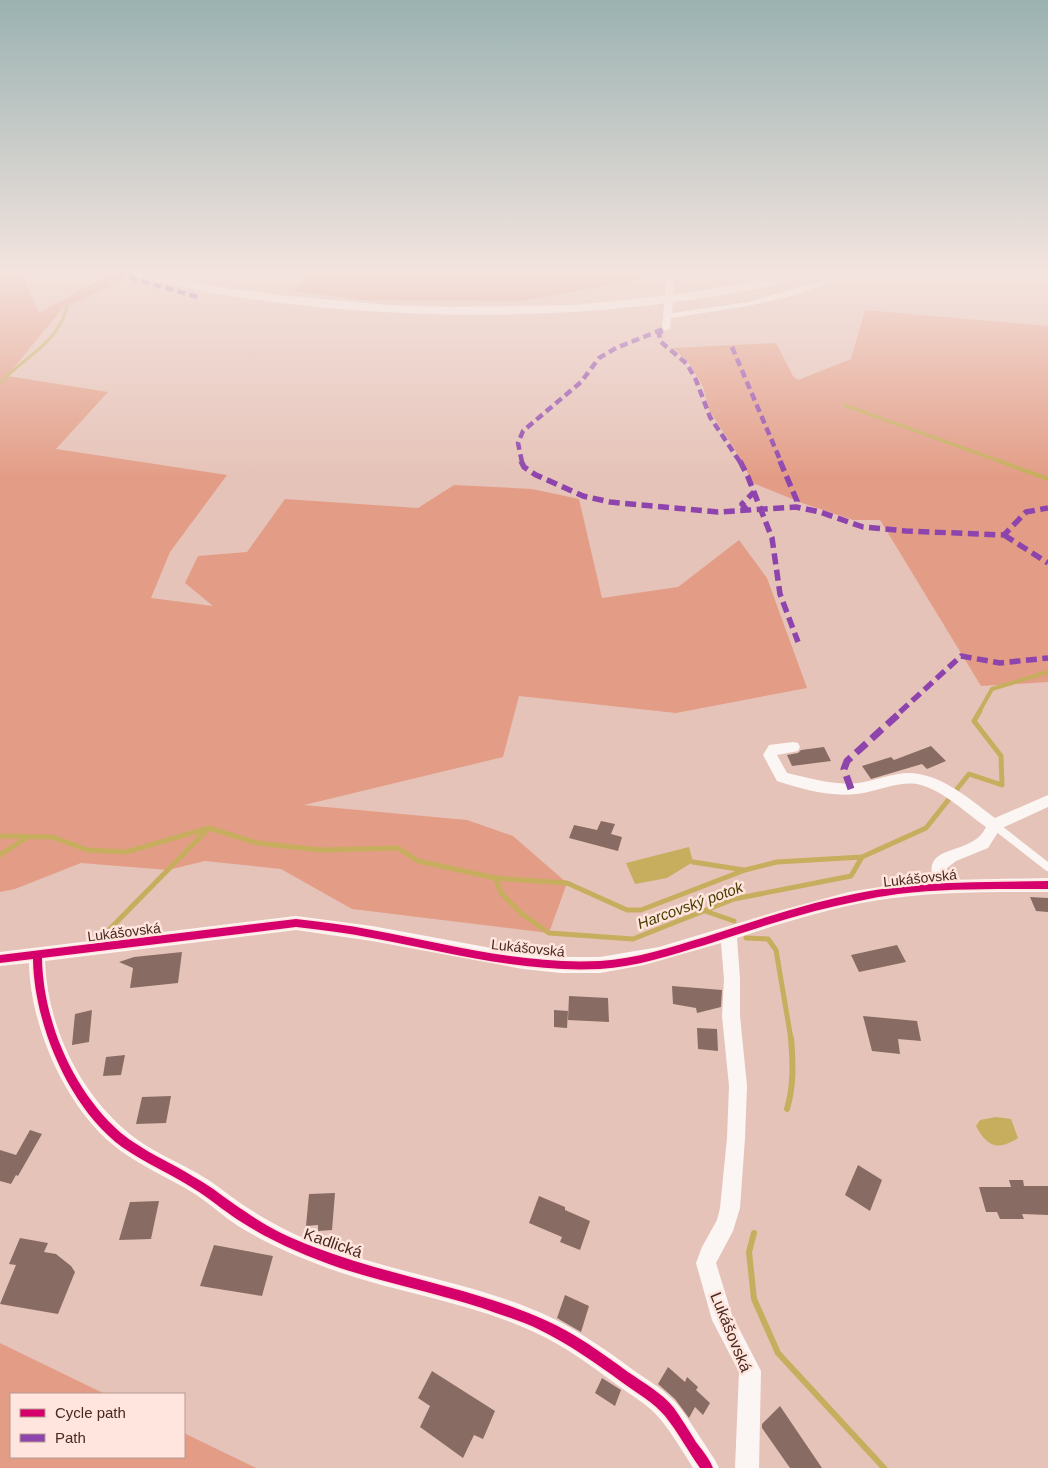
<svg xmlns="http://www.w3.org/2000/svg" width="1048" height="1468" font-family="Arial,sans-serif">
<rect width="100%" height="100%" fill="#e6c3b8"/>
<!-- green -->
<path fill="#e39d86" d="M0,272H21L39,313L110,274L126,279L62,309L7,376L108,392L56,449L227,475L170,552L151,598L213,606L185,583L198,556L247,552L285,499L418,508L454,485L532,489L579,499L602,598L678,587L739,540L767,578L807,688L676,713L519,696L503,757L304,805L467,820L513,836L567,883L549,933L352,909L281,869L205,861L168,870L81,863L15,889L0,892Z
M312,272H357L354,277L358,278L361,272H608L614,274L618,272H640L636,273L637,278L635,280L521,301L362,300L293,291Z
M865,310L1048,326V682L981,686L880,520H853L802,503L753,483L734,448L709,410L703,387L690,364L673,348L776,343L793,376L798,380L851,359Z
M0,1343L105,1394H11V1457H184V1433L256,1468H0Z"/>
<!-- water -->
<path fill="#c6ae5e" d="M689,847L693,862L667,878L635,884L626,863Z
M996,1117L1011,1119L1018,1138C998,1151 987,1147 976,1126L980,1120Z"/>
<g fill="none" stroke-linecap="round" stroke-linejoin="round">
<!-- stream-far3 -->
<path stroke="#c6ae5e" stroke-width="3" d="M0,383C25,356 57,345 67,307
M844,405L1002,462"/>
<!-- stream-far2 -->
<path stroke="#c6ae5e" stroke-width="4" d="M999,461L1048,479
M979,712L992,689L1048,672"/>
<!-- stream-far1 -->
<path stroke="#c6ae5e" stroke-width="5" d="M0,836L52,837L88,850L126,852L209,828L257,843L320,850L398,848L418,861L495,878L502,894L522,914L549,933L633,939L734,899L851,876L862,857L926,828L969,774L1002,785L1001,756L974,721L980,711
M0,855L28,837
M693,862L744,870
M495,878L567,883L627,910H641L745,870L777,862L862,857
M705,911L734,921
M101,938L209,828
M746,938L768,939L776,950L791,1039"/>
<!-- stream -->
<path stroke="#c6ae5e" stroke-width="6" d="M787,1109C794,1085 793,1063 791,1038
M754,1233L749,1252L754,1299L778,1353L884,1468"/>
</g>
<!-- building -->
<path fill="#886c63" d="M931,746L946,761L927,769L922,764L871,779L862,766L891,757L894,760Z
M824,747L831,761L792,766L787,755L798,753L801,750Z
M601,821L615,824L611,834L622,837L618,851L569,838L574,825L597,830Z
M1030,897L1048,898V912L1036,911Z
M897,945L906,962L859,972L851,955Z
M182,952L178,983L130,988L133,968L119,962L134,957Z
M672,986L722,990L721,1007L697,1013L696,1008L673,1004Z
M569,996L608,998L609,1022L568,1020Z
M92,1010L89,1042L72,1045L75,1014Z
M554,1010L568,1011L567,1028L554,1027Z
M863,1016L917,1021L921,1041L898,1039L900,1054L872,1051Z
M697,1028L717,1029L718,1051L698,1049Z
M125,1055L121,1075L103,1076L106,1057Z
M171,1096L166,1123L136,1124L142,1097Z
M30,1130L42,1134L18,1176L16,1175L11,1184L0,1181V1150L16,1155Z
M858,1165L882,1180L870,1211L845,1195Z
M1009,1180H1023L1024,1186H1048V1215L1022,1214L1024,1219H1000L997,1212H986L979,1187H1011Z
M335,1193L332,1230L318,1231V1225L306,1226L309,1194Z
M539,1196L565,1207V1210L590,1221L580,1250L560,1242L562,1237L529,1223Z
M159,1201L151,1239L119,1240L130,1202Z
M20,1238L48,1243L44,1252L56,1254L71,1266L75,1272L58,1314L0,1304L16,1265L9,1264Z
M214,1245L273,1256L262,1296L200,1286Z
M565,1295L589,1306L581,1332L557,1318Z
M668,1367L685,1382L687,1377L698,1387L696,1390L710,1403L703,1415L695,1407L689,1418L675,1399L658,1384Z
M432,1371L495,1411L483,1439L474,1435L463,1458L420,1427L430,1406L418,1398Z
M602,1378L621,1390L615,1406L595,1393Z
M780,1406L822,1468H790L762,1428V1424Z"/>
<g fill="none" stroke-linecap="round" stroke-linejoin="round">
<!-- lane -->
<path stroke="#fbf6f4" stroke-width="8" d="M994,825L1048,867"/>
<!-- street -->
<path fill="#fbf6f4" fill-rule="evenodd" d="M667,272H675L672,313L748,302L851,272H862L791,296L748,306L671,318L670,328L666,331L662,328Z
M793,742L798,743L800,747L798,751L777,755L787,773C810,778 835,786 859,783C879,780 899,770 919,774C948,779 973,802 995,818L1048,795V807L1000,829L988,848L956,861L947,868L948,880L1048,878V892C990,892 930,891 873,901C827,909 781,923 737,938L740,979V1016L747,1086L745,1138L740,1208L733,1231L716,1263L732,1315L761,1371L759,1468H735L739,1372L712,1320L696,1263L702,1247L717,1220L720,1208L727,1138L729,1086L722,1016L724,979L721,943L644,965L600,973H561L523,969L372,941L296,930L45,961C47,1023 77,1088 124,1129C148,1151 180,1162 207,1179C222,1189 236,1201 251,1210C277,1227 305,1240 335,1250C405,1275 482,1285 550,1317C581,1332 609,1352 636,1372C651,1382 666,1391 678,1405C691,1422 703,1442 715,1460L719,1468H693C683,1452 673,1435 661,1420C650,1406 634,1397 620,1387C593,1367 565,1346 534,1332C472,1303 403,1294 339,1272C304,1260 269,1245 238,1226C223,1216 210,1204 195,1194C168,1177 137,1165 112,1144C64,1104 30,1024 29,963L0,966V952L296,916L372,926L523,954L561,957H600L659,947L782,910L849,892L898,884L933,881C932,876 931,870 932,865C937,846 975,852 986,827C966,813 945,792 921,785C900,779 877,792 856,794C831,797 801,789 777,781L763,755L769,745Z"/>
<!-- primary -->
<path fill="#fbf6f4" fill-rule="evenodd" d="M132,272H151L208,285L279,295L388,305L450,307L572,305L633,299L694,292L798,272H820L819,275C667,312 509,322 353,310C279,304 206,295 133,275Z"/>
<!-- quiet-far2 -->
<path stroke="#8e44ad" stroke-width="4.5" stroke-dasharray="8 4.5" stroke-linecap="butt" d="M118,272L135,279L201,298
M662,331L659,334L661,342L687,364L696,380L710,417L740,462
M732,347L781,462
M522,462L518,443L523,431L581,382L599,358L616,348L666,328"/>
<!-- quiet-far1 -->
<path stroke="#8e44ad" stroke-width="5.5" stroke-dasharray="11 5.5" stroke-linecap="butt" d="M521,461L524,467L536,475L583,496L610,502L718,512L796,507L820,512L863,527L906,531L1004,535L1026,512L1048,508
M740,461L748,477L772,538L780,594L798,642
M780,461L797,501L796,507
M747,510L742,504L754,492
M1004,535L1048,563
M900,712L961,656L1000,663L1048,658"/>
<!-- quiet -->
<path stroke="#8e44ad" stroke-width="7" stroke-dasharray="14 7" stroke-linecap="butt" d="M851,789L844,769L847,761L902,711"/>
<defs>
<path id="cycleway" d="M1048,881V889C998,889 948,888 898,894C870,898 843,904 815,911C778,921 741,933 705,945C671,955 636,967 600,969C523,973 447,952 372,938C347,933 322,930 296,927L42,958C43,1021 73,1091 121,1133C143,1151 170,1162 194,1177C213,1187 228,1201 246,1212C267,1227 290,1238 314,1247C389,1276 471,1287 545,1320C575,1333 602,1353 628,1372C644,1383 662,1393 674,1408C682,1419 689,1431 696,1442C702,1450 709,1458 713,1468H700C688,1451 678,1432 665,1416C653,1402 637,1393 623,1383C596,1363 570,1345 540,1330C522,1321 501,1315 482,1308C435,1293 386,1283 340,1268C306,1256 273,1242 243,1223C228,1214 214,1202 199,1192C174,1175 146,1164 122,1147C69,1108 34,1024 33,959L0,963V955L296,919C322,922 347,925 372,930C447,944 523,965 600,961C636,959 671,947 705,937C741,925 778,913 815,903C843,896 870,890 898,887C948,881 998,882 1048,881Z"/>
</defs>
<!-- cycleway casing -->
<use href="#cycleway" stroke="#ffe5dd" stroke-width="3"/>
<!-- cycleway -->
<use href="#cycleway" fill="#d6006c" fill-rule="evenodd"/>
</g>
<!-- sky -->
<linearGradient id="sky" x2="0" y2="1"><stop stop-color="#9ab2b1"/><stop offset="0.57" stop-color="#f4e4df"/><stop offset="1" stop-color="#f4e4df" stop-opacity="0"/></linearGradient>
<rect width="1048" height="477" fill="url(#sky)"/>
<g text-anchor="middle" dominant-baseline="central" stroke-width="5" stroke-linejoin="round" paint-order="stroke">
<!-- street labels -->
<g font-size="14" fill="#49291f" stroke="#ffe5dd">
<text transform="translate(920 878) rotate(-6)">Lukášovská</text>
<text transform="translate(124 932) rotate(-7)">Lukášovská</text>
<text transform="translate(528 948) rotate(6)">Lukášovská</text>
</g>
<!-- water labels -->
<g font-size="15" font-style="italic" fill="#473d00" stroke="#ffe5dd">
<text transform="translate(690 905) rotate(-20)">Harcovský potok</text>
</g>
<!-- near-street labels -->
<g font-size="16" fill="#49291f" stroke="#ffe5dd">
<text transform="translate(333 1243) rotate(19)">Kadlická</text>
<text transform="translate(731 1332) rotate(68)">Lukášovská</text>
</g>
</g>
<!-- legend -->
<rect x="10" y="1393" width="175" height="65" fill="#ffe5dd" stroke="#b69a91"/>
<rect x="20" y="1409" width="25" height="8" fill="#d6006c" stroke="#b69a91"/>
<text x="55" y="1418" font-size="15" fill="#49291f">Cycle path</text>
<rect x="20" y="1434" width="25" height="8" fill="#8e44ad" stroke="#b69a91"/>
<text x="55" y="1443" font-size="15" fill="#49291f">Path</text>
</svg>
